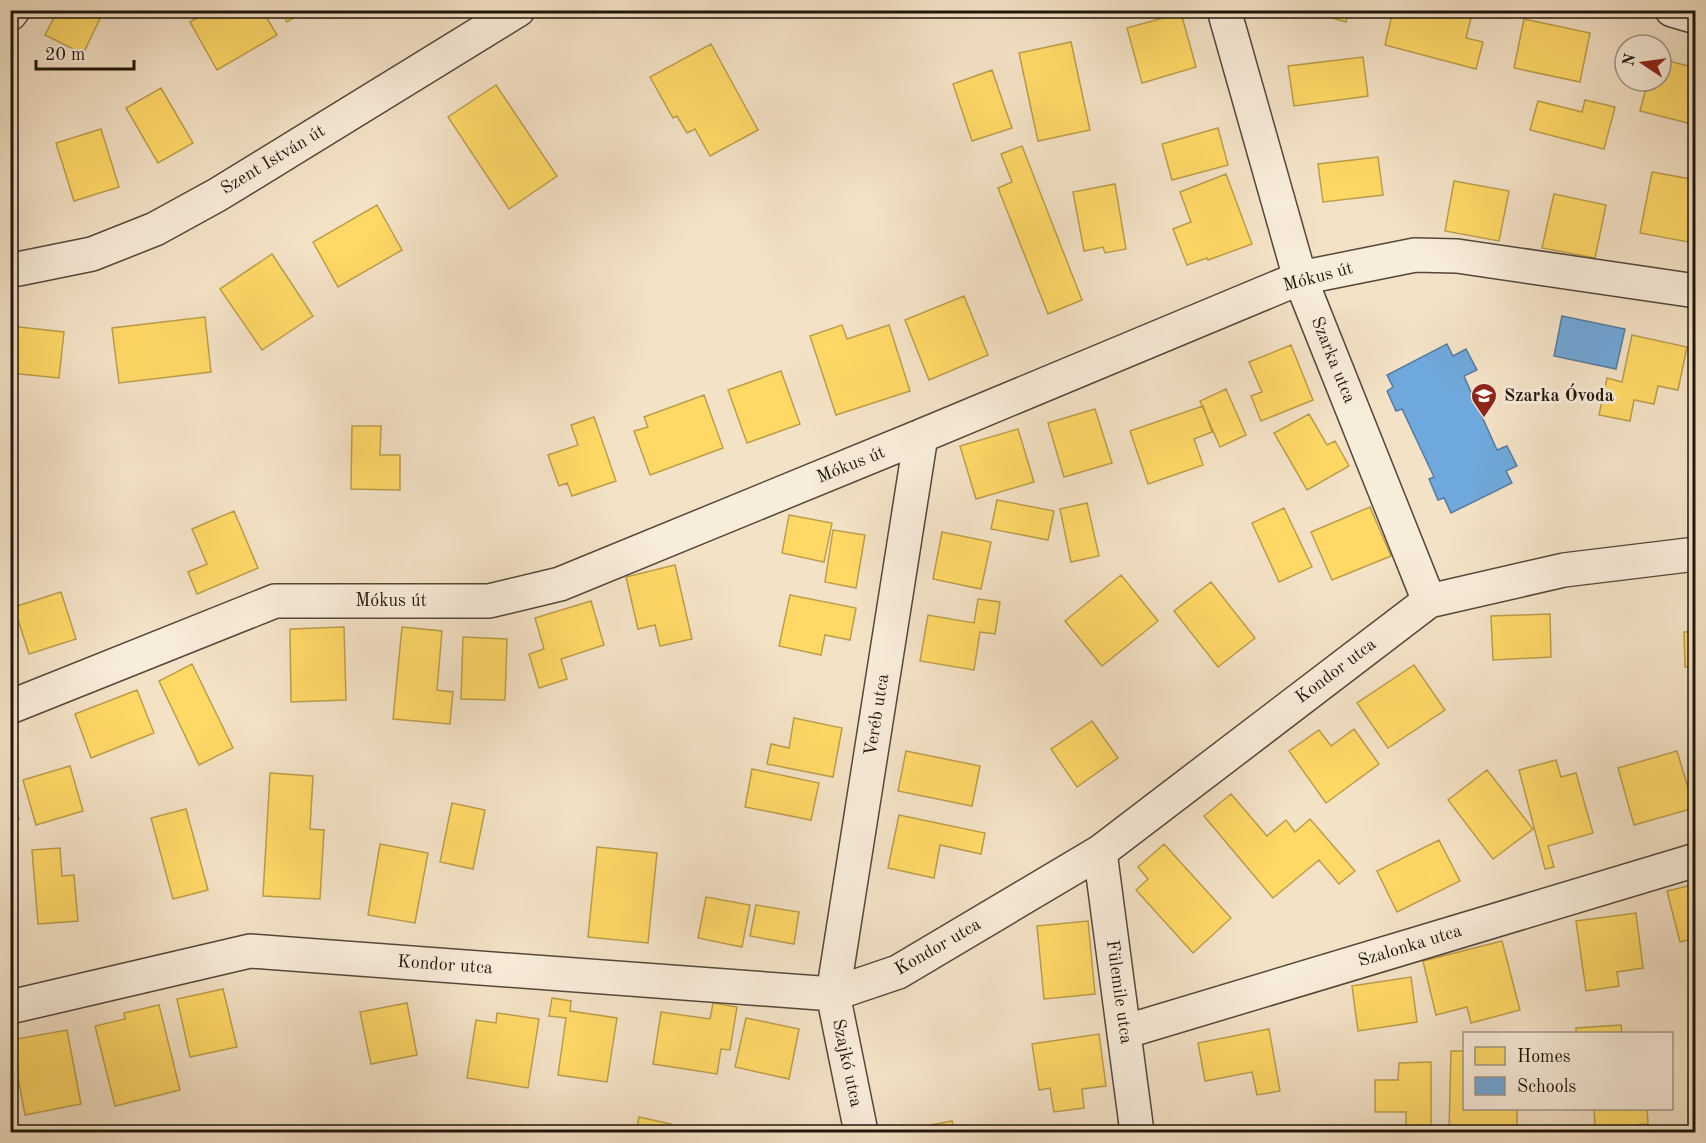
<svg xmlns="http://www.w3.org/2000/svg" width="1706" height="1143" font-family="'Old Standard TT',serif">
<rect width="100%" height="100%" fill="#f4e2c6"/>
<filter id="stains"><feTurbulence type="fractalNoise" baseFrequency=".00333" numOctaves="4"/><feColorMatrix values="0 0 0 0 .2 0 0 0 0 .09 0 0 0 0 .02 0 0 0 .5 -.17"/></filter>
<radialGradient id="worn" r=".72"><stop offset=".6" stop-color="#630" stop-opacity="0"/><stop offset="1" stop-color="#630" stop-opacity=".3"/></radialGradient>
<!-- homes -->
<path fill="#ffd966" stroke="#bc9e4b" stroke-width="1.5" d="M58,10H104L83,54L45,35Z
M210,10H262L277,35L217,70L190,22Z
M281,10H307L287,22Z
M1305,10H1349L1346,22Z
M1350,10H1376L1374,17Z
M1393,10H1473L1466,38L1483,42L1476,69L1385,45Z
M1181,13L1196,67L1142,83L1127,28Z
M1524,19L1590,33L1580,82L1514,68Z
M1071,42L1090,130L1038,141L1019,53Z
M711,44L758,130L710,156L695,129L687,133L677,116L673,118L650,77Z
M1363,57L1368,96L1294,106L1288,66Z
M1661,59L1696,68V125L1640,111L1648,81H1661Z
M992,70L1012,128L972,141L953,84Z
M496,85L557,176L509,209L448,117Z
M161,88L193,143L158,163L126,108Z
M1585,100L1615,107L1604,149L1530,130L1538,101L1582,112Z
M1218,128L1228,165L1172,180L1162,144Z
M101,129L119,187L74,201L56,143Z
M1022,146L1082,300L1048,314L998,188L1012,182L1001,154Z
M1378,157L1383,195L1323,202L1318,164Z
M1652,172L1696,180V204L1688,242L1640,233Z
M1226,174L1252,244L1208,260L1207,258L1187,265L1173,229L1191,222L1180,192Z
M1454,181L1509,191L1499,241L1445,231Z
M1115,184L1126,249L1105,253L1103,247L1084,251L1073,192Z
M1554,194L1606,205L1595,258L1542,248Z
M377,205L402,250L338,287L313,242Z
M272,254L313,316L262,350L220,289Z
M964,296L988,355L929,380L905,320Z
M205,317L211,372L119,383L112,328Z
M842,325L847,339L889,325L910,391L836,415L810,336Z
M10,326L64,332L59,378L10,373Z
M1632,335L1687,347L1678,390L1658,386L1654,404L1634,400L1630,421L1599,415L1607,378L1622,382Z
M1291,345L1313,400L1261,421L1251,396L1262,392L1249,362Z
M781,371L800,424L747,443L728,390Z
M1226,389L1246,435L1220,447L1200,401Z
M704,395L723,448L650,475L634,431L648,427L644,417Z
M1203,406L1212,432L1194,439L1203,465L1148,484L1130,431Z
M1095,409L1112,463L1064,477L1048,423Z
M1309,414L1327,445L1335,441L1349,466L1307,490L1274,433Z
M594,417L616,481L572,496L567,483L559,486L548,455L578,445L571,425Z
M352,426H381L380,455H400V490L351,489Z
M1018,429L1034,482L976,499L960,446Z
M997,500L1054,511L1048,540L991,529Z
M1087,503L1099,556L1071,562L1060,509Z
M1370,507L1391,556L1332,580L1311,532Z
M1284,508L1312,567L1279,582L1252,523Z
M234,511L258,568L197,594L188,572L207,564L192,529Z
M789,515L832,523L824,562L782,553Z
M833,530L865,535L856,588L825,582Z
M942,532L991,542L981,589L933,579Z
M675,565L692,639L660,646L655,625L638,629L626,577Z
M1121,575L1158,621L1102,666L1065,621Z
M1693,580H1696V666L1685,667L1684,632H1694Z
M1211,582L1255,638L1218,667L1174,611Z
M61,592L76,639L29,654L14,607Z
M790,595L856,608L850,640L825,635L821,655L779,646Z
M978,599L1000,602L995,634L980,632L974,670L920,661L928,615L974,623Z
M591,601L604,645L561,659L567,679L539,688L529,654L544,649L535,618Z
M1550,614L1551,657L1493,660L1491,616Z
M344,627L346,700L291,702L290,629Z
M402,627L442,631L437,690L453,692L450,724L393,719Z
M463,637L507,639L505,700L461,699Z
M192,664L233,748L199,765L159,681Z
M1414,665L1445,710L1388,748L1357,703Z
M137,690L154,733L91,758L75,714Z
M794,718L842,728L833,777L767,764L771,744L789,748Z
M1092,721L1118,758L1077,787L1051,749Z
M1354,729L1379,764L1326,803L1289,751L1319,730L1331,746Z
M906,751L980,766L972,806L898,791Z
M1677,751L1694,808L1634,825L1618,768Z
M1556,760L1561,777L1576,773L1593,833L1548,846L1554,867L1545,869L1519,770Z
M70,766L83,811L36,825L23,780Z
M752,769L819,783L811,820L745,807Z
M1487,770L1533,829L1493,859L1448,800Z
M270,773L313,776L310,829L324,830L320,899L263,896Z
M1231,794L1267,836L1286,820L1295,832L1310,819L1355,871L1339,884L1319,860L1273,898L1204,816Z
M10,797L19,819L10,823Z
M452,803L485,810L473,869L440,862Z
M186,809L208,890L173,899L151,818Z
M899,815L985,833L981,854L940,845L934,878L888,868Z
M1439,840L1460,881L1397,912L1377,871Z
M380,844L428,853L415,923L368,915Z
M1164,844L1231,918L1193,953L1136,890L1148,879L1138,867Z
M597,847L657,853L648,943L588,937Z
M60,848L62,876L74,875L78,921L38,924L32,850Z
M1696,884V938L1680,942L1667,891Z
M706,897L750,905L742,947L698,938Z
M756,905L799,912L794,944L750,936Z
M1636,913L1643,968L1617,972L1619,986L1586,991L1576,921Z
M1088,921L1095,994L1044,999L1037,926Z
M1502,941L1520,1010L1471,1023L1467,1007L1436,1015L1423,961Z
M1411,977L1417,1022L1358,1031L1352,986Z
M223,989L237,1047L190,1057L177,999Z
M552,998L571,1001L570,1011L617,1018L607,1082L558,1075L566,1018L549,1016Z
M407,1003L417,1055L371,1064L360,1012Z
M713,1003L737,1007L730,1050L721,1049L717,1074L653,1064L661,1012L710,1019Z
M159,1005L180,1090L115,1106L95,1026L125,1019L124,1013Z
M497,1013L539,1019L528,1088L467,1078L476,1020L496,1023Z
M746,1018L799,1029L789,1079L735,1067Z
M1621,1025L1622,1034H1576V1028Z
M1269,1029L1280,1091L1257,1095L1252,1072L1205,1081L1198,1043Z
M67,1030L81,1104L25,1115L11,1040Z
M1099,1034L1106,1086L1082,1089L1084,1108L1054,1112L1050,1088L1039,1090L1032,1044Z
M1451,1051H1464V1108H1517V1132L1449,1131Z
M1431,1062V1132H1406V1112H1375V1080H1398L1399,1063Z
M1594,1108H1647L1648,1124L1595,1128Z
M639,1117L671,1124L670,1132H636Z
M952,1121L954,1132H910L909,1129Z"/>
<!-- schools -->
<path fill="#6fa8dc" stroke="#577c9d" stroke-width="1.5" d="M1562,316L1625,329L1616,369L1554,356Z
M1447,344L1453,356L1466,349L1477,370L1464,376L1497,450L1507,446L1517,466L1506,471L1512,483L1451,513L1444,498L1438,500L1429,479L1434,477L1402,409L1396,411L1387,391L1393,387L1387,375Z"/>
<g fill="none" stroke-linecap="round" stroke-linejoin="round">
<defs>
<path id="minor" d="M1224,10L1300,278L1429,601
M1672,10L1696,17
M10,14L13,10
M10,269H18L92,254L155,229L217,195L518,10
M10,707L275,601H489L560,584L921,436L1300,278L1415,255L1457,256L1696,291
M1100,852L1137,1132
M10,1007L250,951L833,994L898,972L1100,852L1429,601L1564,570L1696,554
M1124,1032L1696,860
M861,1132L833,994L921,436"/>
</defs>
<!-- minor casing -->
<use href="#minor" stroke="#54483a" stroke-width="36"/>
<!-- minor -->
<use href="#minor" stroke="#f8ecda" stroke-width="33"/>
</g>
<!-- icons -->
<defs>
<symbol id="school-pin" viewBox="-11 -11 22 30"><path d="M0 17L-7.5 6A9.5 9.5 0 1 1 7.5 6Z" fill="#8f2418" stroke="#f8ecda"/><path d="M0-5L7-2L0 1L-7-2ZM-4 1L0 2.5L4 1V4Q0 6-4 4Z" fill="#fff"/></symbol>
</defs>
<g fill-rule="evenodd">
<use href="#school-pin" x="1469" y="381" width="30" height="40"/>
</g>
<g text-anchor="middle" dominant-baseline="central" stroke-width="6" stroke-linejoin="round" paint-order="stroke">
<!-- street labels -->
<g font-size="18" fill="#1e150b" stroke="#f8ecda">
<text transform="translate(273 160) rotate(-31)">Szent István út</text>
<text transform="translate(1318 277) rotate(-15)">Mókus út</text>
<text transform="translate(1333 360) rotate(68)">Szarka utca</text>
<text transform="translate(851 465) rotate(-22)">Mókus út</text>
<text x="391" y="601">Mókus út</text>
<text transform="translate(1336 671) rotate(-37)">Kondor utca</text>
<text transform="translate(877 715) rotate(-81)">Veréb utca</text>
<text transform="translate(1410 946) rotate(-17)">Szalonka utca</text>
<text transform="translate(938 947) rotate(-30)">Kondor utca</text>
<text transform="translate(445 965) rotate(4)">Kondor utca</text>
<text transform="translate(1119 992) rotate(82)">Fülemile utca</text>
<text transform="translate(847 1063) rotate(78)">Szajkó utca</text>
</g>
<!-- poi labels -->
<g font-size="18" font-weight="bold" fill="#1e150b" stroke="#f8ecda" text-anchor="start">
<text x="1504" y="396">Szarka Óvoda</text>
</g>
</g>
<!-- margin -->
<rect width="1706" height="1143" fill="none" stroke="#f4e2c6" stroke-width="36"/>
<rect x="12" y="12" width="1682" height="1119" fill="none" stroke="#1e150b" stroke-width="3"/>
<rect x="18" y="18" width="1670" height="1107" fill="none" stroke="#1e150b" stroke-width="1.5"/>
<!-- legend -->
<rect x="1463" y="1032" width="210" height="78" fill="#f8ecda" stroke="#a19687" stroke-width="1.5"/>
<rect x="1475" y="1047" width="30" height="18" fill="#ffd966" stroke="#a19687" stroke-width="1.5"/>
<text x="1517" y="1062" font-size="18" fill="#1e150b">Homes</text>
<rect x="1475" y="1077" width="30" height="18" fill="#6fa8dc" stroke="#a19687" stroke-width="1.5"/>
<text x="1517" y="1092" font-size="18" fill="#1e150b">Schools</text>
<!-- north arrow -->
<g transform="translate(1643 63) rotate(283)"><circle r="28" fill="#f8ecda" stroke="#a19687" stroke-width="1.5"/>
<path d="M0-4.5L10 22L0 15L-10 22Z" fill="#8f2418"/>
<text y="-9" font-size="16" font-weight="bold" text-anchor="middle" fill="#1e150b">N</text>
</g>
<!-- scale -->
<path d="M36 60v9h98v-9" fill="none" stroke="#1e150b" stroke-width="3"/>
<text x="45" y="60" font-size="18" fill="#1e150b" stroke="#f8ecda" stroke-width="4.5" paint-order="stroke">20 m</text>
<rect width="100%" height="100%" filter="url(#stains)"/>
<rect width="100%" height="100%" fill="url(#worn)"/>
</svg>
